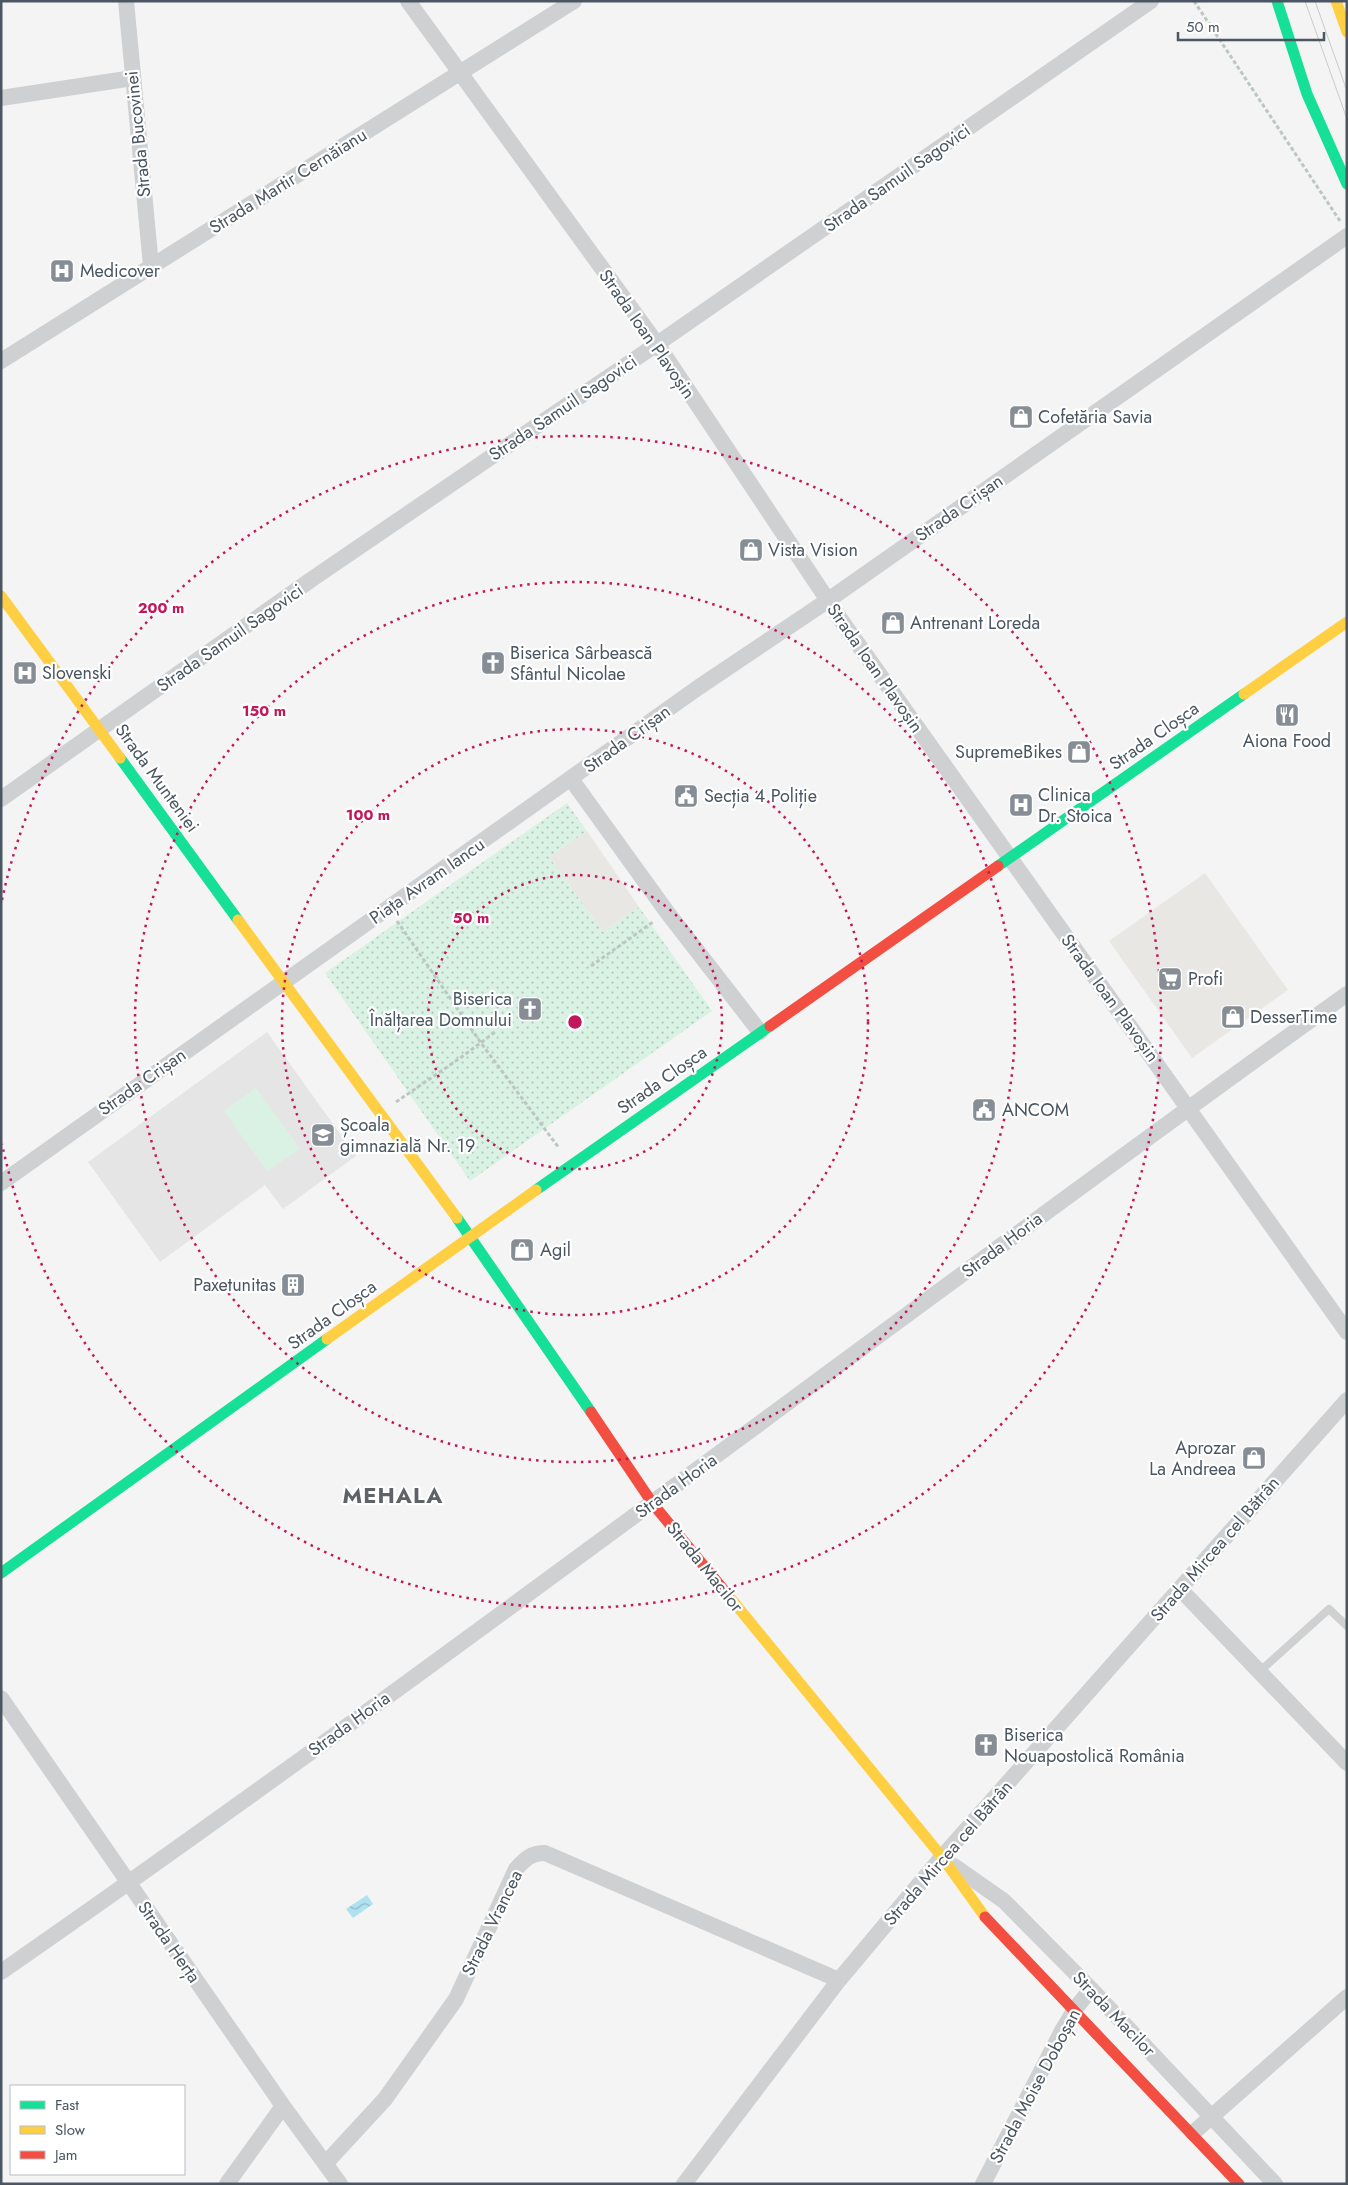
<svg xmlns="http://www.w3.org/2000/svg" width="1348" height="2185" font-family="Jost,sans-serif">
<defs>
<pattern id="park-dots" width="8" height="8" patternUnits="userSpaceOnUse" patternTransform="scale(1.25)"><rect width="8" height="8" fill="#d9f2e3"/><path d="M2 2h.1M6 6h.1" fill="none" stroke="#b2c7bb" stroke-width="1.8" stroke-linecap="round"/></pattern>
<pattern id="water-waves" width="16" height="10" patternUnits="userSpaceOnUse" patternTransform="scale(1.25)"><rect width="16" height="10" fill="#aee2f0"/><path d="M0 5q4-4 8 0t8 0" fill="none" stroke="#90bac6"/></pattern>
</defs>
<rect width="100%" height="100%" fill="#f4f4f4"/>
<!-- commercial -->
<path fill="#e8e7e3" d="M587,831L639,907L603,932L549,857Z
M1205,873L1288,990L1192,1058L1109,941Z"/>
<!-- education -->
<path fill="#e6e5e6" d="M267,1032L356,1156L283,1209L265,1185L160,1262L88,1162Z"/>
<!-- green -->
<path fill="#d9f2e3" d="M256,1088L300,1149L267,1171L224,1111Z"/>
<!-- park -->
<path fill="url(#park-dots)" d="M567,803L587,831L549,857L603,932L639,907L712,1011L470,1181L325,973Z"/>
<!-- water -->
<path fill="url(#water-waves)" d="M367,1895L373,1904L353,1918L346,1909Z"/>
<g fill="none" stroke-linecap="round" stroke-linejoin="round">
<!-- path -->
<path stroke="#bcc7c4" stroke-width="3" stroke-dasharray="4 2.5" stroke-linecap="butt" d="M1194,1L1340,221
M397,921L481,1043L559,1148
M591,966L653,922
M396,1102L463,1056L495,1032"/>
<!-- lane -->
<path stroke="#ced0d2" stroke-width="8" d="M1259,1672L1329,1609L1347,1626"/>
<!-- street -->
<path stroke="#ced0d2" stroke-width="16" d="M126,1L151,266
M408,1L657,344L843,623L1347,1332
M1,98L133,78
M1,361L574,1
M571,779L667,912L760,1032
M1,799L315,577L657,344L1151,1
M1,1183L699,687L827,601L1347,236
M1180,1589L1347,1763
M1,1698L283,2106L340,2184
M954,1866L1004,1901L1091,1989L1275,2184
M1,1972C457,1655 896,1317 1347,994
M1193,2133L1347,1997
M325,2164L385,2099L456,1999L516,1869C525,1859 531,1853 545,1853L839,1980
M227,2184L283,2106
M684,2184L839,1980L942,1857L1347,1400
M983,2184L1063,2029L1075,2009L1091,1989"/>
<!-- fast -->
<path stroke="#16e098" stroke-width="11" d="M1277,1L1307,94L1347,184
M120,758L238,920
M998,866L1244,694
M536,1190L770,1026
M457,1218L591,1412
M1,1573L327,1339"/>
<!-- slow -->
<path stroke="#ffcf43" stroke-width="11" d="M1336,1L1347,32
M1,596L120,758
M1244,694L1347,622
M238,920L457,1218
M327,1339L536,1190
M728,1595L942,1857L985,1917"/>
<!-- jam -->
<path stroke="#f24e42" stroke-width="11" d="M770,1026L998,866
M591,1412L653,1504L728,1595
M985,1917L1239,2184"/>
<!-- tram -->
<path stroke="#c9cacc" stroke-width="1" d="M1305,1L1347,119
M1315,1L1347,91"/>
</g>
<!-- distance rings -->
<g fill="none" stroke="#c2185b" stroke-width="2.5" stroke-dasharray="2.5 5">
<circle cx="575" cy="1022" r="147"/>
<circle cx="575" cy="1022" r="293"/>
<circle cx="575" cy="1022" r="440"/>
<path d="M2 900A586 586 0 1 1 2 1144"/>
</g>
<!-- icons -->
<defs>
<symbol id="hospital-square" viewBox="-11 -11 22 22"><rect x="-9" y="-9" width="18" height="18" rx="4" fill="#868d94" stroke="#fff"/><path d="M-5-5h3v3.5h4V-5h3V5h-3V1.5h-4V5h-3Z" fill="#fff"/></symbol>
<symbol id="shop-square" viewBox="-11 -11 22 22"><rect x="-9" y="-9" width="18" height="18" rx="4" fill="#868d94" stroke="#fff"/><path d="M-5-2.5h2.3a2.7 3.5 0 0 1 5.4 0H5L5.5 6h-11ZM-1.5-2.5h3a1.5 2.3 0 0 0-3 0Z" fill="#fff"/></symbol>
<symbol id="church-square" viewBox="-11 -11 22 22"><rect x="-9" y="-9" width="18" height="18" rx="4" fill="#868d94" stroke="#fff"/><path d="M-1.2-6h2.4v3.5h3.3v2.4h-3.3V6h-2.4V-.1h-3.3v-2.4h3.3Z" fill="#fff"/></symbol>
<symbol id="restaurant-square" viewBox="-11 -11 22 22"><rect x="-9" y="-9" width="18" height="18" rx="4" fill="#868d94" stroke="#fff"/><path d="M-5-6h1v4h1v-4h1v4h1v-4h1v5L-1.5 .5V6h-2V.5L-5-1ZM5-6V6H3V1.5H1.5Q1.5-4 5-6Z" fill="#fff"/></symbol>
<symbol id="civic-square" viewBox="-11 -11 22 22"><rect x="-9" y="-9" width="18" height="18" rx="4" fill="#868d94" stroke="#fff"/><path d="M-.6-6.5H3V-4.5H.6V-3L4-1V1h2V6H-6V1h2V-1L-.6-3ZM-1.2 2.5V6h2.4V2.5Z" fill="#fff"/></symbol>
<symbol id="supermarket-square" viewBox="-11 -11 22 22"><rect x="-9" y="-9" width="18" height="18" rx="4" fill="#868d94" stroke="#fff"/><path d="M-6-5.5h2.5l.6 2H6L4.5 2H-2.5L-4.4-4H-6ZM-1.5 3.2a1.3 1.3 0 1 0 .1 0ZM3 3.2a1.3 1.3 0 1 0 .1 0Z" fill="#fff"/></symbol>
<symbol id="school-square" viewBox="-11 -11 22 22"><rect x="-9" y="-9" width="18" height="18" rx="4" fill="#868d94" stroke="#fff"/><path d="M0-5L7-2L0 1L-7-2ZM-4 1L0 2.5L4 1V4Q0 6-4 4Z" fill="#fff"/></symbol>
<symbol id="building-square" viewBox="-11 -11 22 22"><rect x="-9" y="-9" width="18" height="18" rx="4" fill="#868d94" stroke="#fff"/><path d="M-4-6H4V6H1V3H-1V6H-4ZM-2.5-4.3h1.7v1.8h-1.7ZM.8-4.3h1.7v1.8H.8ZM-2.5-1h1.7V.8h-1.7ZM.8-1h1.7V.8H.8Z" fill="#fff"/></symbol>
</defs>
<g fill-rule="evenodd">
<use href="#hospital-square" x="48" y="257" width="28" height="28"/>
<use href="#shop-square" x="1007" y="403" width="28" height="28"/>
<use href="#shop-square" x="737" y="536" width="28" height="28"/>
<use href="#shop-square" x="879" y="609" width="28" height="28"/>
<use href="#church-square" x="479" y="649" width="28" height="28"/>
<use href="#hospital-square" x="11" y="659" width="28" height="28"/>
<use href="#restaurant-square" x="1273" y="701" width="28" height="28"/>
<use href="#shop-square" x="1065" y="738" width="28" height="28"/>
<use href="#civic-square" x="672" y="782" width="28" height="28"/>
<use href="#hospital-square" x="1007" y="791" width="28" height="28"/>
<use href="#supermarket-square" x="1156" y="965" width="28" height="28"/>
<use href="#church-square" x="516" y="995" width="28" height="28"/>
<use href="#shop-square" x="1219" y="1003" width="28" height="28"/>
<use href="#civic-square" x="970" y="1096" width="28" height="28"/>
<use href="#school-square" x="309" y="1121" width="28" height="28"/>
<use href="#shop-square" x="508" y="1236" width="28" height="28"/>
<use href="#building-square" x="279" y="1271" width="28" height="28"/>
<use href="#shop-square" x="1240" y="1444" width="28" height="28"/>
<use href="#church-square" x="972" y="1731" width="28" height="28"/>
</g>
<g text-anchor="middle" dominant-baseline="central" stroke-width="4.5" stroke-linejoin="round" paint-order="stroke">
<!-- street labels -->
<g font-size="18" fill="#4a5661" stroke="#fff">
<text transform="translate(138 134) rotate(-96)">Strada Bucovinei</text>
<text transform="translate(897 178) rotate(-35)">Strada Samuil Sagovici</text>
<text transform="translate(288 181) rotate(-32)">Strada Martir Cernăianu</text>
<text transform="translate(647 334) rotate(55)">Strada Ioan Plavoșin</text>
<text transform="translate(563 408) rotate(-34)">Strada Samuil Sagovici</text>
<text transform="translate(959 508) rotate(-35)">Strada Crișan</text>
<text transform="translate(230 638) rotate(-35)">Strada Samuil Sagovici</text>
<text transform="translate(875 668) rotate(55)">Strada Ioan Plavoșin</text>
<text transform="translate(1154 736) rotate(-35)">Strada Cloșca</text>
<text transform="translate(627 739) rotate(-36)">Strada Crișan</text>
<text transform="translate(157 778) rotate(54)">Strada Munteniei</text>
<text transform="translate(427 881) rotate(-35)">Piața Avram Iancu</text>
<text transform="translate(1110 998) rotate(54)">Strada Ioan Plavoșin</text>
<text transform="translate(662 1080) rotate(-35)">Strada Cloșca</text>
<text transform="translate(142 1082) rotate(-35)">Strada Crișan</text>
<text transform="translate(1002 1245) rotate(-37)">Strada Horia</text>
<text transform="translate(332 1315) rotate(-36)">Strada Cloșca</text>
<text transform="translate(676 1486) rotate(-36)">Strada Horia</text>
<text transform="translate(1215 1549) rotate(-49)">Strada Mircea cel Bătrân</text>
<text transform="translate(705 1567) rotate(51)">Strada Macilor</text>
<text transform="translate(349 1724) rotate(-36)">Strada Horia</text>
<text transform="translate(948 1853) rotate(-49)">Strada Mircea cel Bătrân</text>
<text transform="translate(492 1923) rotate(-64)">Strada Vrancea</text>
<text transform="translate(169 1942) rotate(55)">Strada Herța</text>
<text transform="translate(1114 2014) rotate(46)">Strada Macilor</text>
<text transform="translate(1035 2086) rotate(-62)">Strada Moise Doboșan</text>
</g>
<!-- poi labels -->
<g font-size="18" fill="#4a5661" stroke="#fff" text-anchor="start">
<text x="80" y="271">Medicover</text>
<text x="1038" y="417">Cofetăria Savia</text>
<text x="768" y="550">Vista Vision</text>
<text x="910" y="623">Antrenant Loreda</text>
<text x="510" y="653">Biserica Sârbească<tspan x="510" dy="21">Sfântul Nicolae</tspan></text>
<text x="42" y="673">Slovenski</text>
<text x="1287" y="741" text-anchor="middle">Aiona Food</text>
<text x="1062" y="752" text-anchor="end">SupremeBikes</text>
<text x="1038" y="795">Clinica<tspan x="1038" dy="21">Dr. Stoica</tspan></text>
<text x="704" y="796">Secția 4 Poliție</text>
<text x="1188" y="979">Profi</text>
<text x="512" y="999" text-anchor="end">Biserica<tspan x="512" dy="21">Înălțarea Domnului</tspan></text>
<text x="1250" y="1017">DesserTime</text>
<text x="1002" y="1110">ANCOM</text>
<text x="340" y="1125">Școala<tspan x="340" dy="21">gimnazială Nr. 19</tspan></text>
<text x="540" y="1250">Agil</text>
<text x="276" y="1285" text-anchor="end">Paxetunitas</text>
<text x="1236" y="1448" text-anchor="end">Aprozar<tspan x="1236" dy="21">La Andreea</tspan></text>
<text x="1004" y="1735">Biserica<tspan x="1004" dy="21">Nouapostolică România</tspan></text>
</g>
<!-- district labels -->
<g font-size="22" font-weight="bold" letter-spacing="1" fill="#5f6368" stroke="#fff">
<text x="393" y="1495">MEHALA</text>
</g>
</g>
<circle cx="575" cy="1022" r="8" fill="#c2185b" stroke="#fff" stroke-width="2.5"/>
<g font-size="15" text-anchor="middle" font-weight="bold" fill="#c2185b" stroke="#fff" stroke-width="4.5" stroke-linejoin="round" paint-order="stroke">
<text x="161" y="613">200 m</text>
<text x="264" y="716">150 m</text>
<text x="368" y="820">100 m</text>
<text x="471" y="923">50 m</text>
</g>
<!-- border -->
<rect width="1348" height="2185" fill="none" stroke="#4a5661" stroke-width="5"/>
<!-- legend -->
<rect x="10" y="2085" width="175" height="90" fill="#ffffff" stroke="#b7bbc0"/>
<rect x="20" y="2101" width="25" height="8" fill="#16e098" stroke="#b7bbc0"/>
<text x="55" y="2110" font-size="15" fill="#4a5661">Fast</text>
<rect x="20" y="2126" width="25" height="8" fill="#ffcf43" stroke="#b7bbc0"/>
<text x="55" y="2135" font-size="15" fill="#4a5661">Slow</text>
<rect x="20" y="2151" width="25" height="8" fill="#f24e42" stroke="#b7bbc0"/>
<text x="55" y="2160" font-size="15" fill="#4a5661">Jam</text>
<!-- scale -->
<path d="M1178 32v8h146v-8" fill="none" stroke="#4a5661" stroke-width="2.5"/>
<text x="1186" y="32" font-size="15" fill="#4a5661" stroke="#ffffff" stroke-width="4" paint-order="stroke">50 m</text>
</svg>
